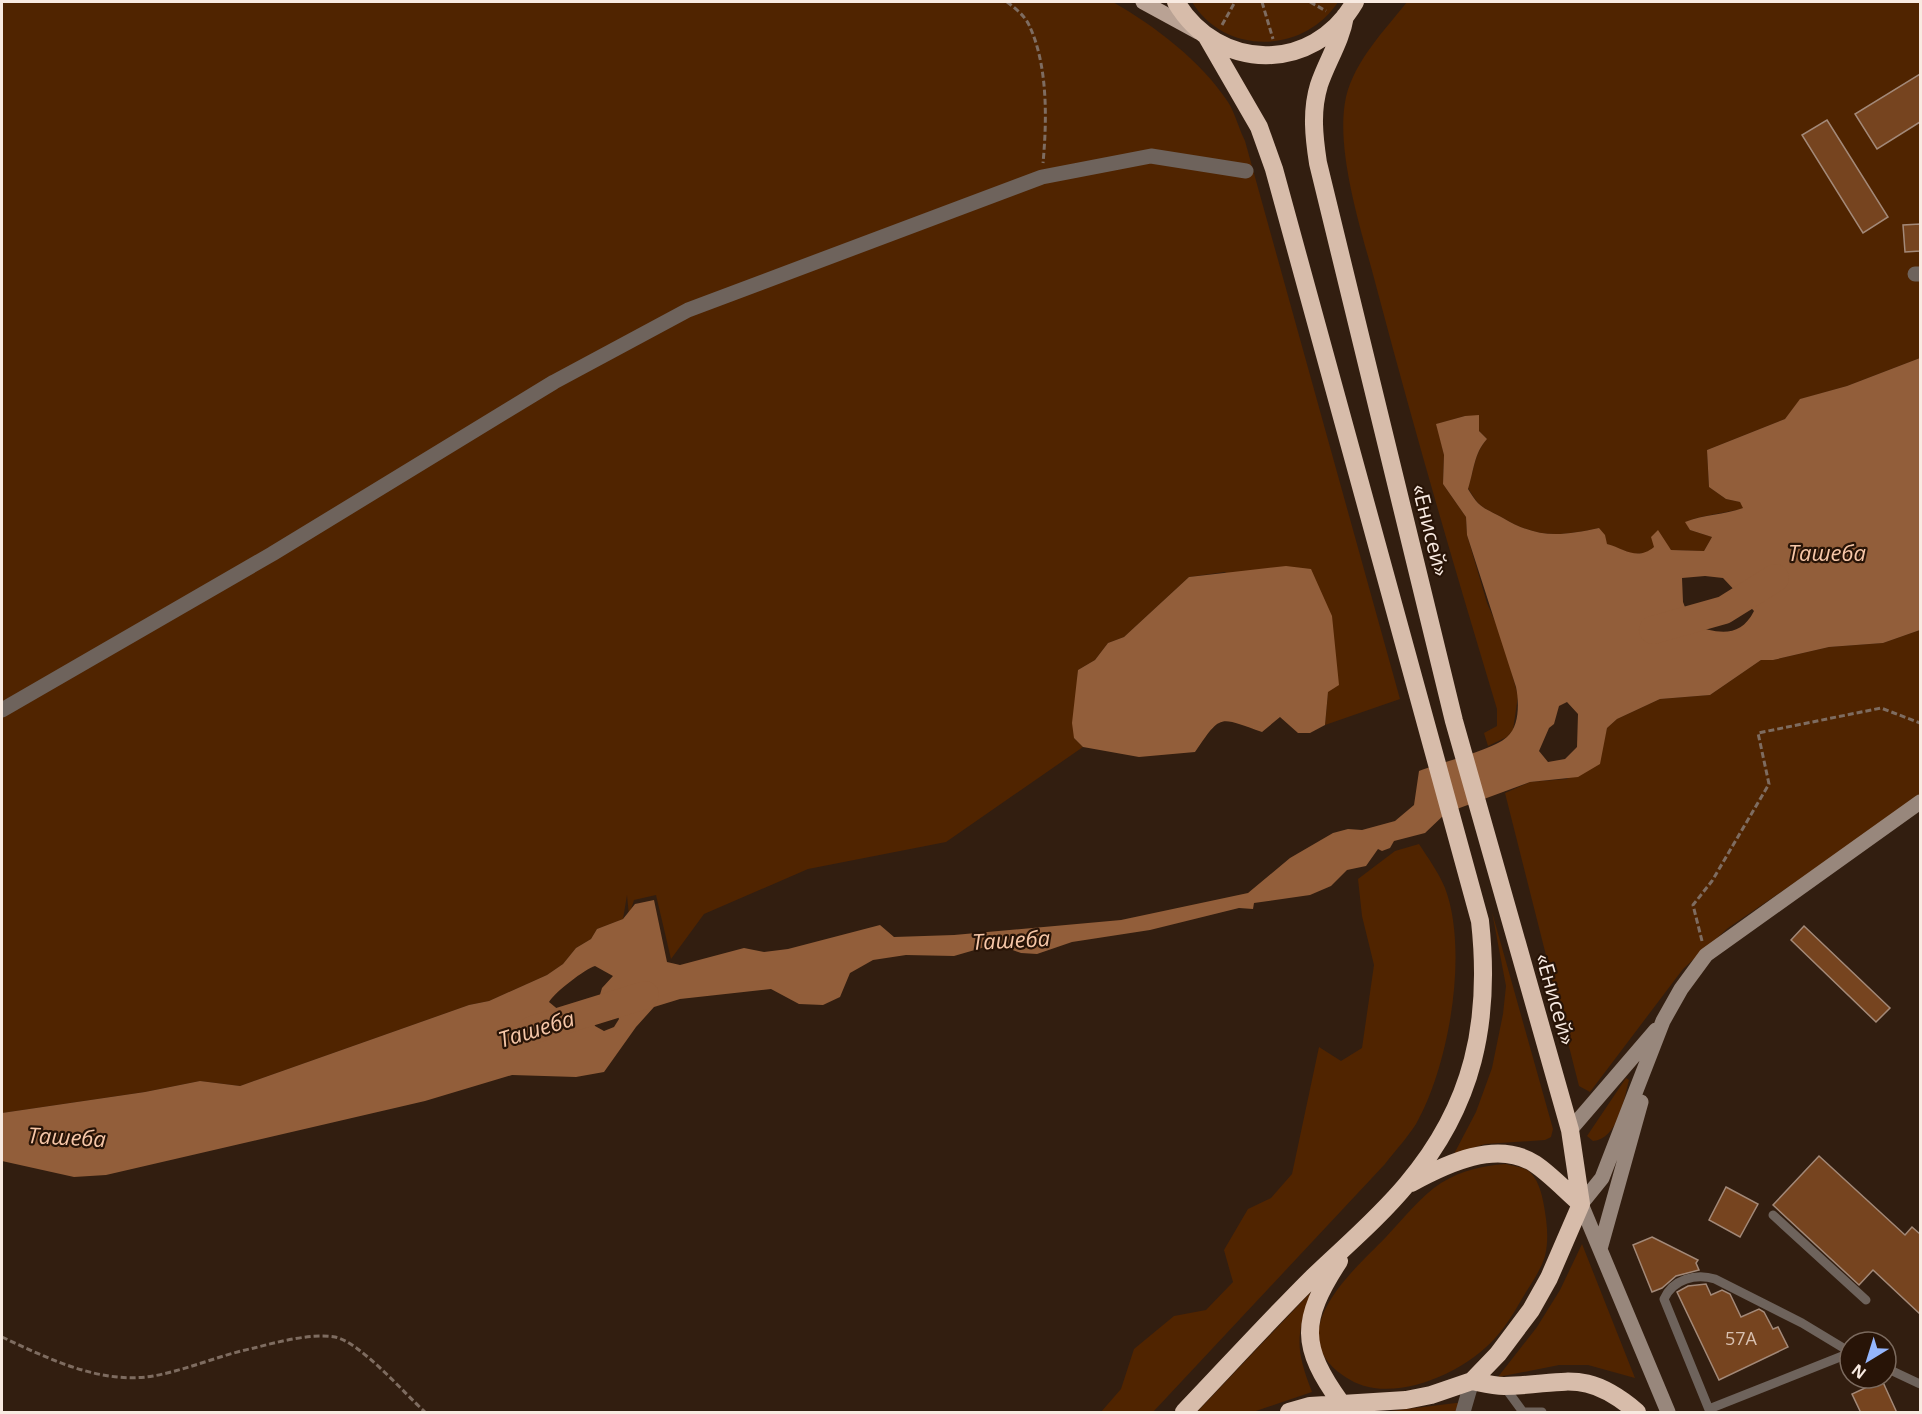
<svg xmlns="http://www.w3.org/2000/svg" width="1922" height="1414" font-family="'Open Sans',sans-serif">
<rect width="100%" height="100%" fill="#321e10"/>
<!-- green -->
<path fill="#502400" d="M2,2H1113C1155,26 1201,61 1228,102C1235,113 1239,129 1245,141L1400,699L1325,725L1328,692L1225,572L1189,577L1124,637L1108,643L1095,660L1078,670L1074,738L1083,747L946,842L808,869L704,914L671,959L656,895L634,900L629,916L627,895L623,919L597,929L591,939L576,948L563,964L547,975L489,1001L469,1005L240,1086L200,1081L145,1092L2,1113Z
M1192,2H1338C1304,54 1225,56 1192,2Z
M1407,2H1920V358L1847,386L1801,399L1785,419L1707,450L1709,487L1726,499L1740,502L1744,508C1724,514 1704,514 1686,522L1690,530L1712,537L1704,551L1671,550L1665,543L1647,553L1633,554L1607,544L1599,528C1561,536 1538,539 1503,518C1483,507 1480,509 1468,488C1474,470 1474,454 1487,439L1479,431V416H1465L1437,424L1444,455L1443,484L1466,517L1467,535L1487,603L1502,637L1518,696L1513,730L1507,737L1488,746L1484,733L1497,726V709C1455,570 1415,433 1378,293C1364,238 1334,152 1346,97C1355,60 1385,30 1407,2Z
M1920,630V797L1728,928L1683,969L1590,1092L1579,1086L1505,793L1530,782L1567,779L1604,740L1607,728L1617,719L1660,699L1710,695L1761,660H1773L1829,647L1883,643Z
M1419,844C1428,858 1439,873 1445,888C1469,951 1449,1066 1416,1124C1407,1138 1395,1151 1385,1164L1153,1412H1101L1121,1389L1134,1349L1174,1316L1206,1310L1233,1282L1224,1250L1248,1209L1271,1198L1292,1174L1319,1047L1341,1061L1362,1048L1374,965L1362,916L1358,879L1395,851Z
M1492,912L1553,1129L1551,1137L1545,1140L1485,1144L1454,1154L1476,1112L1492,1068L1503,1014L1506,986Z
M1626,1078L1629,1080C1624,1099 1618,1139 1593,1141L1587,1136Z
M1506,1164C1512,1166 1522,1167 1527,1170C1538,1177 1542,1194 1544,1206C1547,1223 1549,1239 1545,1256C1541,1269 1533,1281 1526,1292C1517,1307 1508,1324 1496,1337C1469,1368 1415,1394 1374,1388C1359,1386 1349,1380 1337,1371C1285,1328 1356,1268 1386,1237C1403,1219 1420,1197 1441,1183C1463,1170 1481,1166 1506,1164Z
M1582,1244L1635,1378L1588,1365H1559L1498,1377L1537,1327L1560,1290Z
M1311,1292C1296,1336 1295,1348 1312,1392L1253,1412H1197Z
M1464,1402L1455,1412H1383Z"/>
<!-- water -->
<path fill="#925e3a" fill-rule="evenodd" d="M1920,358V630L1883,643L1829,647L1773,660H1761L1710,695L1660,699L1617,719L1607,728L1600,764L1578,777L1530,782L1446,813L1425,833L1394,841L1390,848L1382,851L1378,849L1366,866L1347,870L1331,886L1310,895L1254,903L1253,909L1239,908L1150,930L1072,942L1037,954L1021,953L1002,946L985,947L954,956L906,955L873,960L850,973L840,997L823,1005L799,1004L771,989L680,999L654,1007L636,1027L604,1072L576,1077L512,1075L425,1101L106,1175L74,1177L2,1161V1113L145,1092L200,1081L240,1086L469,1005L489,1001L547,975L563,964L576,948L591,939L597,929L623,919L635,904L654,900L667,962L680,965L744,948L764,952L788,949L880,925L894,937L954,935L1121,920L1248,893L1290,858L1333,833L1348,829L1362,830L1395,821L1414,805L1419,771C1439,763 1493,750 1507,737C1520,726 1519,701 1516,687L1467,535L1466,517L1443,484L1444,455L1436,424L1465,416L1479,415V431L1487,439C1474,453 1474,470 1468,489C1480,509 1483,507 1503,518C1538,539 1561,536 1599,528L1605,535L1607,544C1625,549 1637,561 1654,547L1651,537L1658,530L1671,550L1704,551L1712,537L1690,530L1685,522C1704,514 1724,515 1743,508L1740,502L1726,499L1709,487L1707,450L1785,419L1800,399L1847,386ZM1705,576L1723,578L1754,611C1740,639 1717,633 1692,625L1683,602L1682,578ZM1567,702L1578,714L1577,747L1565,759L1548,762L1539,751L1549,728L1554,724L1559,706ZM595,966L613,976L602,988L599,998L615,1009L619,1019L614,1027L604,1031L595,1026L591,1017L572,1021L549,1002C555,992 585,969 595,966Z
M1286,566L1311,569L1332,616L1339,685L1328,692L1325,725L1310,733H1298L1280,717L1262,732C1218,717 1222,713 1195,752L1139,757L1083,747L1074,738L1072,723L1078,670L1095,660L1108,643L1124,637L1189,577Z"/>
<g fill="none" stroke-linecap="round" stroke-linejoin="round">
<!-- river -->
<path stroke="#925e3a" stroke-width="28" d="M1653,630L1724,610L1775,578
M532,1030L645,995"/>
</g>
<!-- building -->
<path fill="#76441f" stroke="#a38978" stroke-width="1.5" d="M1920,74V122L1877,149L1855,114Z
M1827,120L1888,217L1863,233L1802,135Z
M1920,224V251L1905,252L1903,225Z
M1804,926L1890,1008L1876,1022L1791,940Z
M1819,1156L1905,1235L1912,1227L1920,1234V1314L1873,1270L1859,1285L1773,1205Z
M1726,1187L1758,1204L1740,1237L1709,1220Z
M1652,1237L1698,1260L1696,1263L1699,1270L1676,1276L1662,1288L1652,1292L1633,1245Z
M1706,1284L1711,1295L1722,1290L1730,1294L1741,1317L1759,1309L1764,1312L1773,1329L1778,1327L1788,1347L1719,1380L1677,1292L1688,1286Z
M1882,1380L1897,1413H1861L1852,1394Z"/>
<g fill="none" stroke-linecap="round" stroke-linejoin="round">
<!-- path -->
<path stroke="#7e6c60" stroke-width="3" stroke-dasharray="6 3" stroke-linecap="butt" d="M1007,2C1015,8 1025,16 1029,25C1048,65 1047,120 1043,163
M1262,2L1273,39
M1310,2L1326,11
M1222,25L1235,2
M1702,941L1693,905L1712,881L1769,784L1758,733L1881,708L1920,723
M2,1337C47,1358 101,1385 153,1376C187,1370 220,1355 254,1348C277,1342 312,1333 335,1337C360,1342 405,1394 425,1412"/>
<!-- lane -->
<path stroke="#6e635c" stroke-width="9" d="M1773,1215L1866,1300
M1886,1368L1920,1384
M1504,1386L1523,1412H1542
M1709,1409L1850,1353
M1710,1412L1664,1299C1673,1279 1696,1273 1715,1279L1802,1323L1850,1352"/>
<!-- street -->
<path stroke="#6e635c" stroke-width="15" d="M1915,274H1920
M2,710L272,554L554,382L688,310L1042,177L1151,156L1246,171
M1463,1412L1472,1381"/>
<!-- secondary -->
<path stroke="#98877c" stroke-width="15" d="M1570,1130L1656,1030
M1600,1249L1641,1102
M1668,1412L1581,1204L1602,1178L1663,1021L1681,989L1706,955L1920,802"/>
<!-- primary -->
<path stroke="#b9a294" stroke-width="15" d="M1143,2L1198,32"/>
<!-- highway -->
<path stroke="#d7bcaa" stroke-width="18" d="M1176,2C1218,72 1313,74 1355,2
M1411,1183C1446,1164 1497,1139 1535,1164C1550,1174 1567,1192 1581,1204
M1339,1261C1300,1321 1300,1346 1341,1403
M1472,1381C1482,1383 1494,1386 1504,1386C1565,1385 1584,1367 1637,1412
M1184,1412C1226,1368 1267,1323 1310,1280C1342,1249 1378,1219 1407,1184C1474,1105 1491,1021 1480,921L1274,169L1259,127L1207,37
M1289,1412L1310,1406L1406,1400L1431,1395L1472,1381L1498,1354L1531,1310L1549,1278L1581,1204L1570,1130L1454,721L1318,163C1314,137 1311,111 1319,85C1327,61 1341,41 1345,16"/>
</g>
<g text-anchor="middle" dominant-baseline="central" stroke-width="4.5" stroke-linejoin="round" paint-order="stroke">
<!-- number labels -->
<g font-size="18" fill="#d8c0b0">
<text x="1741" y="1338">57А</text>
</g>
<!-- street labels -->
<g font-size="21" fill="#f8eae1" stroke="#281407">
<text transform="translate(1431 530) rotate(76)">«Енисей»</text>
<text transform="translate(1556 999) rotate(74)">«Енисей»</text>
</g>
<!-- water labels -->
<g font-size="22" font-style="italic" fill="#f7c7a8" stroke="#281407">
<text x="1827" y="552">Ташеба</text>
<text transform="translate(1011 939) rotate(-3)">Ташеба</text>
<text transform="translate(536 1028) rotate(-17)">Ташеба</text>
<text transform="translate(67 1136) rotate(3)">Ташеба</text>
</g>
</g>
<!-- border -->
<rect width="1922" height="1414" fill="none" stroke="#f8eae1" stroke-width="6"/>
<!-- north arrow -->
<g transform="translate(1868 1360) rotate(218)"><circle r="28" fill="#281407" stroke="#7b6a5e" stroke-width="1.5"/>
<path d="M0-4.5L10 22L0 15L-10 22Z" fill="#95b6fd"/>
<text y="-9" font-size="16" font-weight="bold" text-anchor="middle" fill="#f8eae1">N</text>
</g>
</svg>
